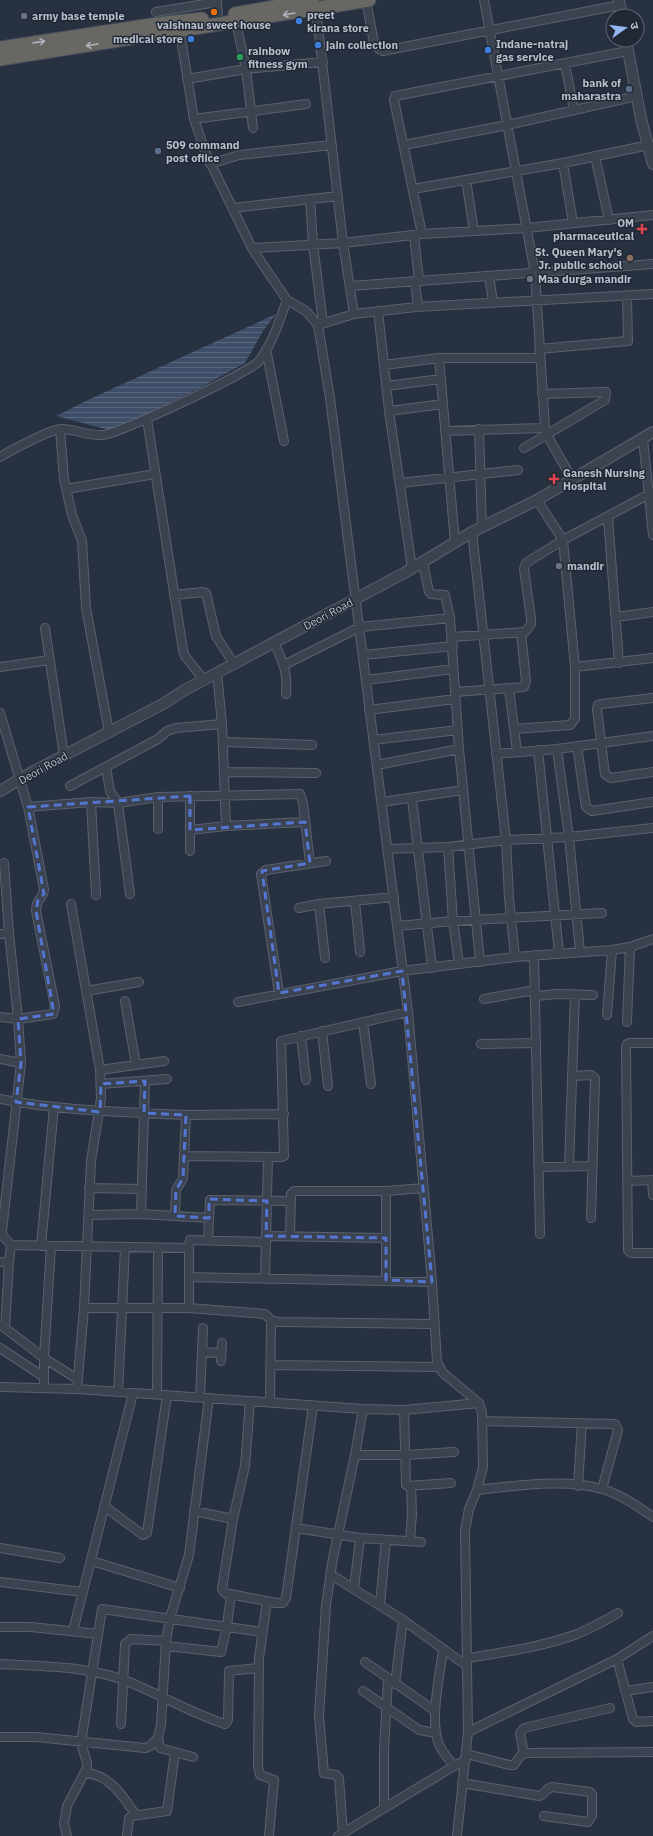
<svg xmlns="http://www.w3.org/2000/svg" width="653" height="1836" font-family="'IBM Plex Sans','Noto Sans Devanagari',sans-serif">
<defs>
<pattern id="water-rules" width="6" height="5" patternUnits="userSpaceOnUse"><rect width="6" height="5" fill="#3f4e68"/><path d="M0 2.5h6" fill="none" stroke="#59667c"/></pattern>
</defs>
<rect width="100%" height="100%" fill="#283140"/>
<!-- water -->
<path fill="url(#water-rules)" d="M276,314L263,331L245,363L200,388L145,415L109,430L56,416L92,398Z"/>
<g fill="none" stroke-linecap="round" stroke-linejoin="round">
<defs>
<path id="minor" d="M217,0L218,17
M366,0L374,43L379,49L383,51L620,5
M484,0L535,273L545,428L547,435L572,479
M316,9L343,243L354,314
M156,12L217,2
M236,22L246,69L253,128
M179,26L194,119L206,154L252,248L263,265L287,300L306,311L318,325L330,398L408,1012L432,1282L437,1362L443,1373L479,1403L482,1413L483,1467L477,1490L469,1509L465,1531L468,1732L457,1836
M565,64L574,110
M187,79L246,69L323,62
M194,119L306,104
M404,145L507,125L637,96
M595,156L609,220
M563,163L573,223
M210,164L239,155L332,145
M466,180L474,231
M413,189L563,163L649,145
M310,200L313,244L323,323
M232,208L338,196
M422,234L394,100L395,96L628,51
M414,235L419,281
M252,248L343,243L422,234L527,228L653,215
M489,276L493,302
M415,281L418,307
M350,286L653,264
M378,311L389,411L412,568
M318,325L354,314L416,307L653,294
M266,349L284,441
M539,349L628,341L627,296
M439,358L455,543
M384,365L439,358H540
M386,386L441,379
M389,411L443,404
M147,419L183,650L185,656L204,680
M60,429L64,479L72,515L82,541L86,608L109,732
M479,429L482,528
M445,431L545,428
M643,439L653,535
M524,448L605,400L606,392L542,394
M0,457C10,451 51,429 61,429C75,429 88,436 103,435C120,433 249,373 259,361C273,343 279,321 287,300
M400,483L518,470
M66,489L155,474
M608,517L619,663
M472,532L506,840L509,898L515,957
M174,595L203,592L206,593L216,636L234,664
M616,617L653,612
M450,618L459,749L480,962
M45,628L64,756
M452,637L525,632L531,624V619L524,569L526,563L563,540L653,492
M274,642C283,663 288,671 286,694
M363,655L453,646
M284,665L360,627L450,618L445,595L431,594L429,592L423,562
M0,667L50,660
M575,667L653,658
M217,673L222,724L226,826L305,822
M366,680L453,669
M509,688L517,752
M455,692L524,687L526,681L521,632
M653,698L601,704L598,705L597,709L605,774L611,778L653,772
M369,710L455,699
M0,713L28,807L44,889C44,898 36,898 36,911L55,1006L53,1014L18,1019L9,933L4,863
M514,729L570,725L575,719V667L563,540L537,500
M373,740L458,730
M223,742L312,745
M577,746L586,807L592,811L653,802
M557,749L569,837L580,952
M538,750L559,953
M496,754L557,749L653,736
M377,765L459,749
M106,767L110,791L118,803
M224,772L316,773
M70,786L158,739L167,731L176,728L222,724
M190,796V851
M158,797V829
M412,799L432,968
M91,802L96,895
M382,802L463,790
M28,807L91,802L118,803
M190,830L226,826
M448,847L453,921L459,964
M387,849L448,847L506,840L569,837L653,828
M130,894L118,803L158,797L300,794L303,803L310,863
M355,901L360,952
M71,904L100,1070L101,1098L91,1161L84,1308L77,1389
M319,904L325,958
M299,908L319,904L394,897
M397,926L453,921L602,913
M0,934L9,933
M534,955L540,1234
M86,991L139,982
M279,993L261,874L266,870L326,861
M536,996L557,994L593,995
M484,999L535,990
M125,1001L136,1065
M238,1002L402,971L515,957L612,950L630,947L653,939
M607,1015L612,950
M0,1017L18,1019L21,1063L0,1059
M363,1022L371,1084
M627,1022L630,947
M322,1031L328,1086
M301,1036L306,1080
M653,1043H630L627,1044L626,1047L628,1250L631,1253H653
M481,1044L536,1043
M100,1070L164,1061
M573,1076L591,1075L595,1078L591,1218
M101,1084L167,1079
M0,1099C61,1111 124,1112 186,1115
M185,1156L281,1157L284,1156L281,1041L408,1012
M569,1166L575,994
M538,1167L593,1166
M652,1180L653,1195
M627,1181L653,1180
M89,1188L142,1189
M141,1214L145,1081
M89,1215L141,1214L209,1218
M175,1216L176,1190L183,1178L186,1115L284,1114
M266,1236L386,1238V1191
M290,1236L291,1194L294,1191H386L424,1188
M386,1238V1280
M208,1240L210,1200L291,1201
M11,1245L3,1236L2,1231L21,1063
M41,1246L54,1107
M0,1262L9,1263
M189,1277L432,1282
M265,1279L268,1157
M84,1308H189L265,1314L272,1321L280,1322L434,1324
M189,1308V1248L190,1240L266,1242
M1,1325L44,1358L77,1379
M5,1328L9,1263L11,1245L189,1248
M0,1348L44,1377
M202,1352L221,1353
M221,1361L222,1343
M271,1365L439,1367
M0,1387L77,1389L363,1409L404,1410L479,1403
M44,1387V1358L51,1246
M118,1392L125,1248
M157,1394L158,1248
M200,1397L203,1328
M250,1401L245,1466L233,1519L222,1589L225,1593L276,1603H283L286,1598L313,1406
M270,1402L271,1320
M404,1410L406,1485L408,1486L451,1483
M482,1421L615,1424L618,1430L617,1434L602,1489
M355,1455H406L454,1452
M578,1486L582,1423
M477,1490C515,1486 565,1478 602,1489C620,1494 637,1506 653,1517
M104,1506L143,1535L147,1533L167,1395
M194,1511L233,1519
M296,1528L360,1538L421,1542
M410,1541L412,1514L411,1486
M0,1548L60,1558
M92,1561L180,1588
M330,1574L403,1620L467,1666
M0,1582L83,1592
M354,1588L360,1538
M267,1601L259,1658L258,1766L260,1775L274,1780L269,1836
M380,1605L386,1540
M0,1627H31L98,1634
M73,1631L133,1393
M166,1646L221,1652L227,1626L231,1594
M443,1649C440,1676 430,1716 438,1742C441,1750 448,1759 454,1766
M468,1658C504,1652 542,1647 577,1634C591,1628 605,1621 618,1613
M617,1659L633,1719L636,1722L653,1721
M365,1662L435,1711
M0,1664C42,1666 84,1666 124,1680C158,1693 190,1713 225,1724L228,1720L229,1671L259,1668
M395,1684L403,1620
M363,1691L419,1730L436,1733
M625,1691L653,1687
M121,1724L125,1644L131,1639L166,1641
M468,1732L617,1659L653,1636
M0,1737H36L145,1748L150,1746L158,1738L161,1724L166,1641L170,1618L189,1555L209,1398
M158,1738L160,1748L193,1757
M467,1754L509,1765H514L521,1755L526,1753L653,1752
M524,1754L520,1733L524,1728L610,1708
M86,1773C110,1775 123,1796 135,1814
M462,1783L539,1796C545,1795 546,1788 552,1787L590,1792L592,1794V1816L588,1822L544,1816
M384,1808V1751L388,1679
M343,1833L339,1778L336,1775L324,1773L319,1716L326,1605L333,1558L355,1455L363,1409
M67,1836L64,1824L67,1806L87,1768V1763L81,1743L102,1609L262,1632
M127,1836L129,1818L132,1816L167,1811L175,1753
M338,1836L454,1766L466,1760"/>
<path id="tertiary" d="M619,0L622,16
M626,40L641,119L653,164
M0,791L34,771L163,704L183,691L406,572L472,532L537,500L653,432"/>
<path id="trunk" d="M235,14L312,0
M0,48L158,24L202,19
M0,59L369,0"/>
</defs>
<!-- minor casing -->
<use href="#minor" stroke="#5a616e" stroke-width="10"/>
<!-- tertiary casing -->
<use href="#tertiary" stroke="#5a616e" stroke-width="12"/>
<!-- trunk casing -->
<use href="#trunk" stroke="#474e5b" stroke-width="15"/>
<!-- minor -->
<use href="#minor" stroke="#3c4350" stroke-width="8"/>
<!-- tertiary -->
<use href="#tertiary" stroke="#3c4350" stroke-width="10"/>
<!-- trunk -->
<use href="#trunk" stroke="#686764" stroke-width="13"/>
</g>
<!-- one-way arrows -->
<defs><path id="oneway-shaft" d="M-6 0H5M1.5-3L5.5 0L1.5 3" fill="none" stroke-width="1.6" stroke-linecap="round" stroke-linejoin="round"/></defs>
<g stroke="#adb2bc">
<use href="#oneway-shaft" transform="translate(289 14) rotate(170)"/>
<use href="#oneway-shaft" transform="translate(39 42) rotate(-8)"/>
<use href="#oneway-shaft" transform="translate(92 45) rotate(171)"/>
</g>
<!-- marked area -->
<path fill="none" stroke="#5476d3" stroke-width="3" stroke-dasharray="8 5" stroke-linejoin="round" d="M190,796V830L305,822L310,863L262,871L279,993L402,971L432,1282L386,1280V1238L266,1236L267,1201L209,1199V1218L175,1216L176,1190L183,1178L186,1115L144,1113L145,1081L101,1084L100,1112L16,1102L21,1063L18,1019L54,1014L36,911L38,900L44,894L28,807Z"/>
<!-- markers -->
<circle fill="#e8710a" stroke="#212836" stroke-width="1.5" cx="214" cy="12" r="4"/>
<g fill="#6b7280" stroke="#212836" stroke-width="1.5">
<circle cx="24" cy="16" r="4"/>
<circle cx="530" cy="279" r="4"/>
<circle cx="559" cy="566" r="4"/>
</g>
<g fill="#3f7fe0" stroke="#212836" stroke-width="1.5">
<circle cx="299" cy="21" r="4"/>
<circle cx="191" cy="39" r="4"/>
<circle cx="318" cy="45" r="4"/>
<circle cx="488" cy="50" r="4"/>
</g>
<circle fill="#2e9e5b" stroke="#212836" stroke-width="1.5" cx="240" cy="57" r="4"/>
<g fill="#5c6f8a" stroke="#212836" stroke-width="1.5">
<circle cx="629" cy="89" r="4"/>
<circle cx="158" cy="151" r="4"/>
</g>
<g fill="#e0444e" stroke="#212836" stroke-width="1.5">
<path d="M640 223h4v4h4v4h-4v4h-4v-4h-4v-4h4z"/>
<path d="M552 473h4v4h4v4h-4v4h-4v-4h-4v-4h4z"/>
</g>
<circle fill="#8d6e63" stroke="#212836" stroke-width="1.5" cx="630" cy="258" r="4"/>
<g text-anchor="middle" dominant-baseline="central" stroke-width="3" stroke-linejoin="round" paint-order="stroke">
<!-- poi labels -->
<g font-size="11" font-weight="bold" fill="#b9bfcb" stroke="#212836" text-anchor="start">
<text x="307" y="15">preet<tspan x="307" dy="13">kirana store</tspan></text>
<text x="32" y="16">army base temple</text>
<text x="214" y="25" text-anchor="middle">vaishnau sweet house</text>
<text x="183" y="39" text-anchor="end">medical store</text>
<text x="496" y="44">Indane-natraj<tspan x="496" dy="13">gas service</tspan></text>
<text x="326" y="45">jain collection</text>
<text x="248" y="51">rainbow<tspan x="248" dy="13">fitness gym</tspan></text>
<text x="621" y="83" text-anchor="end">bank of<tspan x="621" dy="13">maharastra</tspan></text>
<text x="166" y="145">509 command<tspan x="166" dy="13">post ofiice</tspan></text>
<text x="634" y="223" text-anchor="end">OM<tspan x="634" dy="13">pharmaceutical</tspan></text>
<text x="622" y="252" text-anchor="end">St. Queen Mary's<tspan x="622" dy="13">Jr. public school</tspan></text>
<text x="538" y="279">Maa durga mandir</text>
<text x="563" y="473">Ganesh Nursing<tspan x="563" dy="13">Hospital</tspan></text>
<text x="567" y="566">mandir</text>
</g>
<!-- street labels -->
<g font-size="11" fill="#b9bfcb" stroke="#212836">
<text transform="translate(328 614) rotate(-28)">Deori Road</text>
<text transform="translate(43 768) rotate(-29)">Deori Road</text>
</g>
</g>
<!-- north arrow -->
<g transform="translate(625 28) rotate(76)"><circle r="19" fill="#212836" stroke="#5e6472"/>
<path d="M0-3L7 15L0 10L-7 15Z" fill="#95b5f3"/>
<text y="-6" font-size="11" font-weight="bold" text-anchor="middle" fill="#b9bfcb">उ</text>
</g>
</svg>
